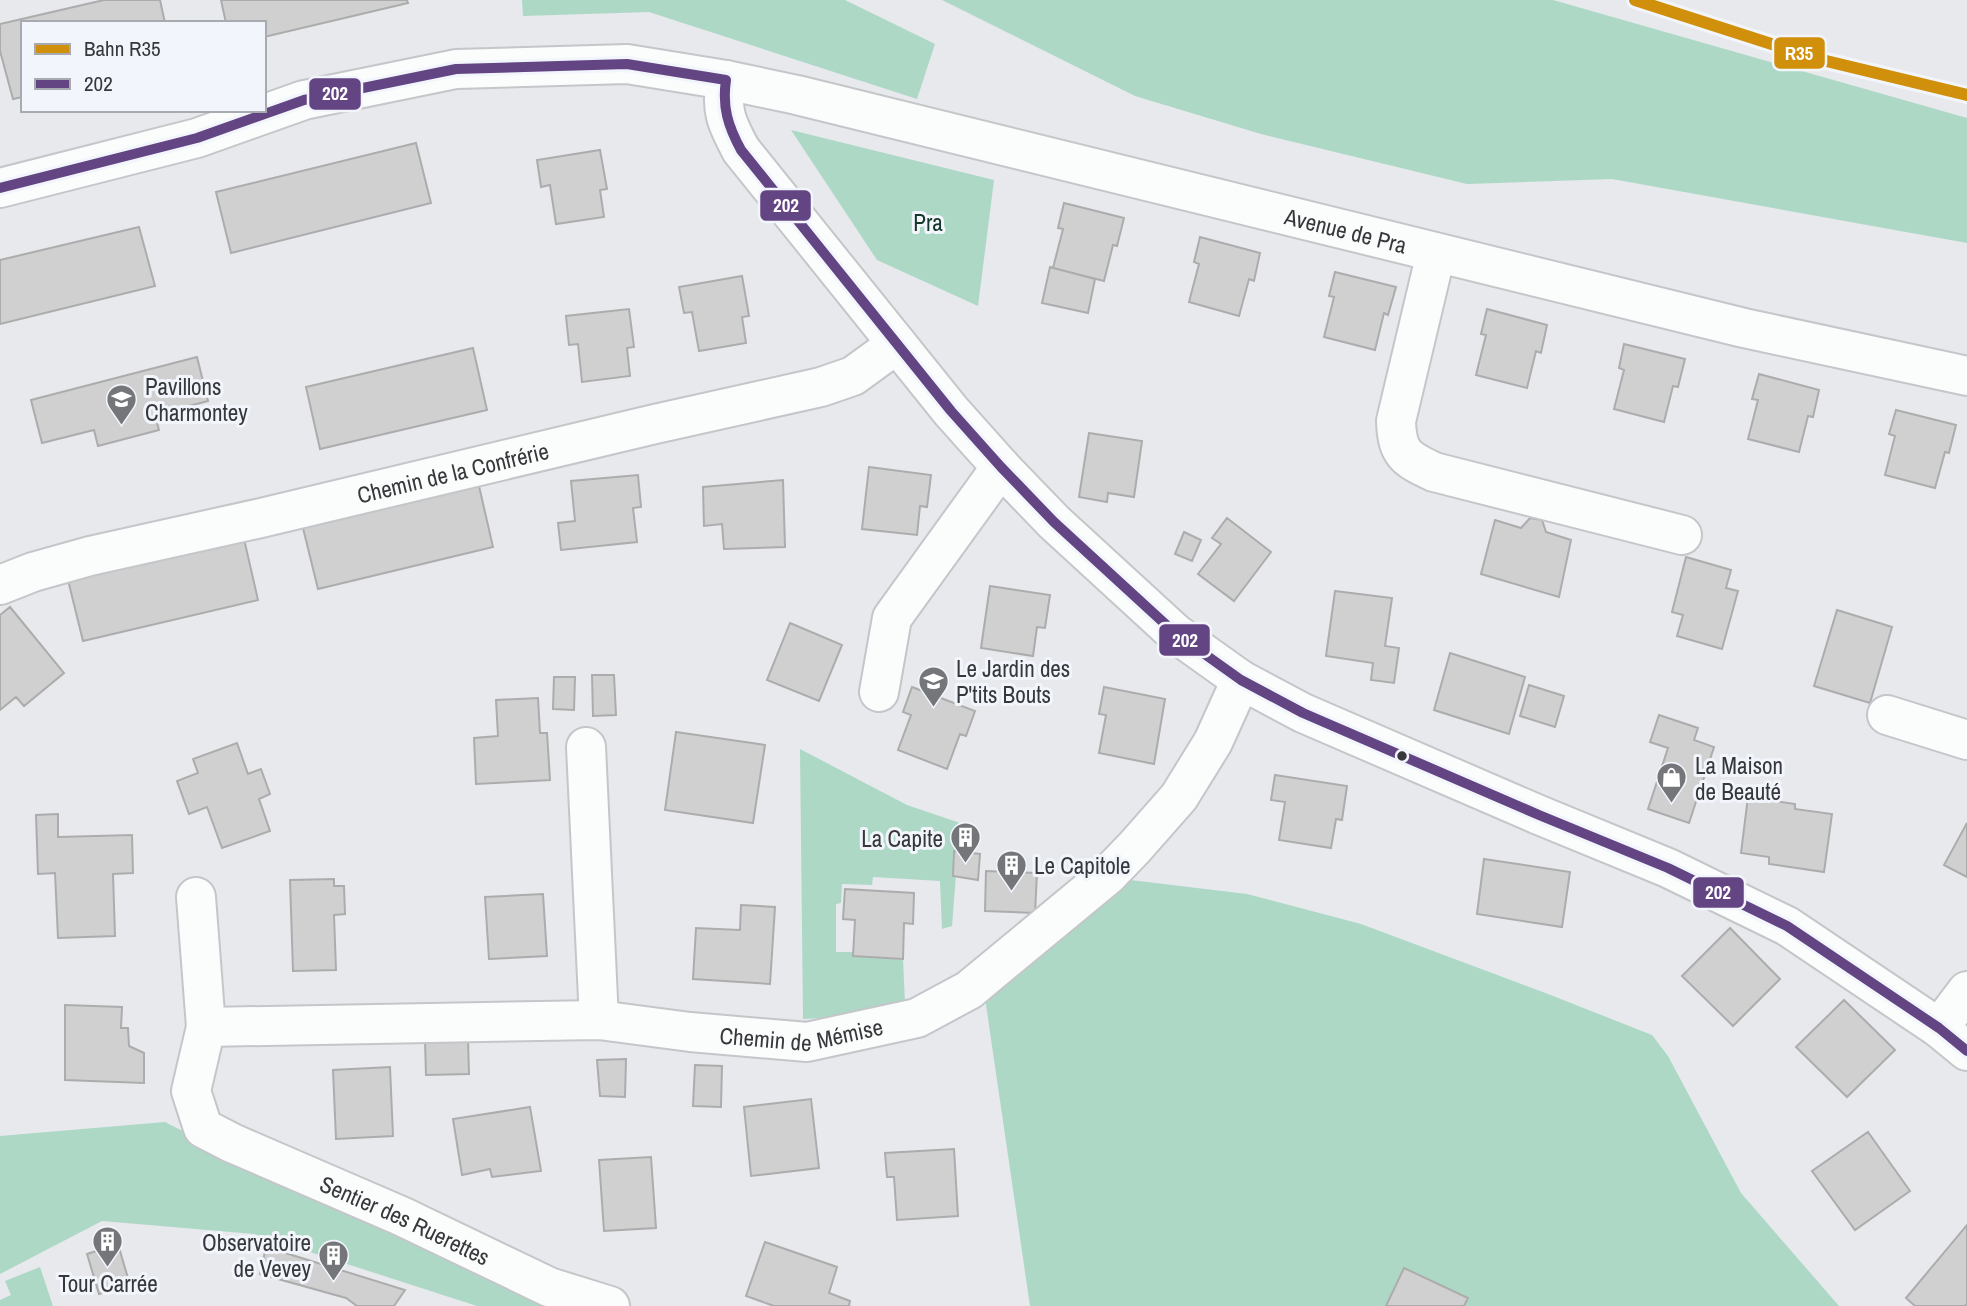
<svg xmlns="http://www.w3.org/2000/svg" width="1967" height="1306" font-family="'Archivo Narrow',sans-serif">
<rect width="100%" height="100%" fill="#e7e9ed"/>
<!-- green -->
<path fill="#add8c6" d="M522,0H845L935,44L917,99L649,12L523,16Z
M942,0H1553L1967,118V243L1612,179L1467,184L1261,134L1135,96Z
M791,130L994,180L978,306L877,260Z
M800,749L907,805L960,823L952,926L942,929L940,881L873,877L872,885L842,884L841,903L836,904V952H853V956L903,959L905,1003L848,1017L803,1019Z
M1122,879L1247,894L1361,924L1548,994L1652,1035L1668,1056L1741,1193L1839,1306H1030L985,998Z
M165,1122L358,1220L601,1306H477L254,1234L102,1221L0,1274V1136Z
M40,1267L53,1306H0V1300L11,1295L5,1281Z"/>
<!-- building -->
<path fill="#d0d0d1" stroke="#adacad" stroke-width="2" d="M104,0H160L165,23H23V97L13,99L0,51V24Z
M221,0H407L408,3L264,37V23H226Z
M416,143L431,203L231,253L216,192Z
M600,150L607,189L600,190L604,217L556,224L550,185L541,187L537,160Z
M1064,203L1124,218L1117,246L1113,245L1104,281L1053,268L1063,229L1058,228Z
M139,227L155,286L0,324V260Z
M1200,237L1260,253L1254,281L1249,279L1239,316L1189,302L1199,264L1194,262Z
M1050,267L1095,279L1088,313L1042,303Z
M1335,272L1396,287L1388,315L1384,313L1375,350L1324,337L1334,297L1329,296Z
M742,276L749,316L742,317L746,343L699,351L692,312L684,313L679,287Z
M629,309L634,347L627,348L630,376L582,382L578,344L569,345L566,316Z
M1487,309L1547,325L1541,353L1536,351L1527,388L1476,375L1486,335L1481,334Z
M1624,344L1685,359L1678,387L1673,386L1664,422L1614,409L1624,370L1619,368Z
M473,348L487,410L320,449L306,387Z
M197,357L208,401L155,415L159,430L98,446L94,430L42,443L31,400Z
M1759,374L1819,390L1813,417L1808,416L1799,452L1748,439L1758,400L1752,399Z
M1896,410L1956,425L1949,453L1945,452L1935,488L1885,475L1895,436L1889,434Z
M1089,433L1142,441L1134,497L1108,493L1107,502L1079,497Z
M869,467L931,475L927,507L920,506L917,535L862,529Z
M638,475L641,507L633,508L637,542L561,550L558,523L575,521L571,481Z
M783,480L785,547L724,549L722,524L704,526L703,487Z
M479,486L493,547L318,589L303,528Z
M1227,518L1271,552L1234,601L1198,574L1221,544L1212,538Z
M1530,518L1542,520L1546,532L1571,540L1559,597L1481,574L1495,520L1521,528Z
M1184,532L1201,540L1192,561L1175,554Z
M244,539L258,600L83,641L68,580Z
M1686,557L1731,570L1726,588L1738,591L1722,649L1677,636L1683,615L1672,612Z
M990,586L1050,595L1045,628L1037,627L1033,656L981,648Z
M1335,591L1392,598L1385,646L1399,648L1394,683L1371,680L1373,663L1326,656Z
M10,607L64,673L24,706L16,697L0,710V615Z
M1837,610L1892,627L1870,703L1814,686Z
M790,623L842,645L819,701L767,680Z
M1450,653L1525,677L1509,734L1434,710Z
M592,675H614L616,715L593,716Z
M554,677H575L574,710L553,709Z
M1529,685L1564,696L1555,727L1520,716Z
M912,687L975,711L966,736L960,734L947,769L898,750L911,715L903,712Z
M1104,687L1165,699L1154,764L1099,753L1106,715L1099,714Z
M538,698L540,733H547L550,780L476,784L474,738L498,736L496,700Z
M1659,715L1698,728L1694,740L1714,747L1689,823L1648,809L1668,748L1650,742Z
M676,732L765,745L753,823L665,810Z
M237,743L248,774L261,769L270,794L259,799L270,831L222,848L207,807L189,814L177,781L198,773L193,759Z
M1275,775L1347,786L1342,820L1336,819L1331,848L1279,840L1285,802L1271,800Z
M1748,797L1795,804V809L1832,814L1824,872L1769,864V857L1741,853Z
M58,814V837L132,835L133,873L113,874L115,936L58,938L55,873L38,874L36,815Z
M1967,823V877L1944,865Z
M954,851L980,854L978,880L953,876Z
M1484,859L1570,872L1562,927L1477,914Z
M986,871L1037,873L1035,913L985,911Z
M334,879V886H344L345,914L334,915L336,970L293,971L290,880Z
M845,889L914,893L913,924L904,923L903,959L853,956L855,920L843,919Z
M543,894L547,956L489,959L485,897Z
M741,905L775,907L770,984L693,979L696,928L740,930Z
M1730,928L1780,979L1733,1026L1682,976Z
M1844,1000L1895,1050L1847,1097L1796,1047Z
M65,1005L122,1007L121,1028H128L129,1046L144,1053V1083L65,1080Z
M468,1039L469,1074L426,1075L425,1040Z
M626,1059L625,1097L600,1096L597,1060Z
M695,1065L722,1066L721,1107L693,1106Z
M390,1067L393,1136L336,1139L333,1070Z
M811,1099L819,1168L751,1176L744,1107Z
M530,1107L541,1171L492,1177L490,1169L462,1175L453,1119Z
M1868,1132L1910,1191L1855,1230L1812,1171Z
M954,1149L958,1216L897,1220L894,1177H887L885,1153Z
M651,1157L656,1228L604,1231L599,1160Z
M1967,1225V1304L1965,1306H1915L1906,1298Z
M765,1242L837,1267L829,1293L850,1301L849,1306H774L746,1296Z
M118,1244L130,1285L99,1294L87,1254Z
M266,1247L405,1290L394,1306H357L346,1298L260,1274Z
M1404,1268L1468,1298L1464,1306H1386Z"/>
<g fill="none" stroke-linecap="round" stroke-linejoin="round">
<defs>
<g id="minor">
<path d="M726,80C720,110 727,124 741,150L951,411L1001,467L1054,522L1175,633L1241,680L1303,713L1539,815L1668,868L1787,926L1939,1028L1967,1051"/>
<path id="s1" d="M0,188L197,138L304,100L456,69L627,64L726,80L797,95L1744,328L1967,376"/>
<path d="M1436,253L1396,421C1397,454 1406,459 1434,472L1682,535"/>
<path id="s2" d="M0,585L33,572L90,556L261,518L655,424L821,387L853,376L897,344"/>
<path d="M879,692L892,618L1001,467"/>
<path d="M1887,715L1967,740"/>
<path d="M586,747L599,1020"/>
<path id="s3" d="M196,897L206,1027L191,1091L203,1128L232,1143L401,1216L549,1287L610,1306"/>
<path id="s4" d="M206,1027L599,1020L690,1032L807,1042L917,1018L969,990L1108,875L1135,847L1179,797L1213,742L1241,680"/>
<path d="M1939,1028L1967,991"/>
</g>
</defs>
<!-- minor casing -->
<use href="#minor" stroke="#c4c6c9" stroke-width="42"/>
<!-- minor -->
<use href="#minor" stroke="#fbfcfc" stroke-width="38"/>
<defs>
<path id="bus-1" d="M0,188L197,138L304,100L456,69L627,64L726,80C722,107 728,126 741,150L951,411L1001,467L1054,522L1175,633L1241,680L1303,713L1539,815L1668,868L1787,926L1939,1028L1967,1051"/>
</defs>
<!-- bus-1 casing -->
<use href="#bus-1" stroke="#f2f6fc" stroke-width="16"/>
<!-- bus-1 -->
<use href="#bus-1" stroke="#644583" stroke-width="10"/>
<defs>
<path id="rail-1" d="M1635,0L1818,59L1967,95"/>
</defs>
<!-- rail-1 casing -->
<use href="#rail-1" stroke="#f2f6fc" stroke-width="18"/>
<!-- rail-1 -->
<use href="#rail-1" stroke="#d0900c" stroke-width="12"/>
</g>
<!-- icons -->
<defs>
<symbol id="school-pin" viewBox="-11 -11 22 30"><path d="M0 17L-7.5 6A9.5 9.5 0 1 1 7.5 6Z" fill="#747679" stroke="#f2f6fc"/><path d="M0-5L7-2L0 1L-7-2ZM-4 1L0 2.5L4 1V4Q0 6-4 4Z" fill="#fff"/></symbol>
<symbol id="shop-pin" viewBox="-11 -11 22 30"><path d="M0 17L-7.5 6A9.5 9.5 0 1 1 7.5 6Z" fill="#747679" stroke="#f2f6fc"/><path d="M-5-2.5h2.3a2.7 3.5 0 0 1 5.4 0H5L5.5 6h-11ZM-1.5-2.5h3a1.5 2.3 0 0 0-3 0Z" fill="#fff"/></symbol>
<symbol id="building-pin" viewBox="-11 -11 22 30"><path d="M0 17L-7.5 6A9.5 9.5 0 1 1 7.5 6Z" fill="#747679" stroke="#f2f6fc"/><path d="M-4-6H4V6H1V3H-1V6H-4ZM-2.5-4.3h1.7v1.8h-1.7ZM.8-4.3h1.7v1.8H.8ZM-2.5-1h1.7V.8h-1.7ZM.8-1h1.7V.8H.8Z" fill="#fff"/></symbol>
</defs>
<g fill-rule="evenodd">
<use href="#school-pin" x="104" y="382" width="35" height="47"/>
<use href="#school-pin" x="916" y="664" width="35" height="47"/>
<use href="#shop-pin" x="1654" y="760" width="35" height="47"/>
<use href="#building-pin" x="948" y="820" width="35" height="47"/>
<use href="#building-pin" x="994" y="848" width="35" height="47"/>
<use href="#building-pin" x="90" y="1224" width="35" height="47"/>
<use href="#building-pin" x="316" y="1238" width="35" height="47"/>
</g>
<!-- markers -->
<circle fill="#36383b" stroke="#f2f6fc" stroke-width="2.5" cx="1402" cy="756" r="6"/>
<g text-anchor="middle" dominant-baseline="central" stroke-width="6" stroke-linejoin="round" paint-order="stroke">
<!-- park labels -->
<g font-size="23" fill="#143828" stroke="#f2f6fc">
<text x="928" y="222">Pra</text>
</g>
<!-- street labels -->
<g font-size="23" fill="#36383b" stroke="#f2f6fc">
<text stroke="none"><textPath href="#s1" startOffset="1381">Avenue de Pra</textPath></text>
<text stroke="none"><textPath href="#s2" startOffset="467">Chemin de la Confrérie</textPath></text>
<text stroke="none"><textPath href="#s4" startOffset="597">Chemin de Mémise</textPath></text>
<text stroke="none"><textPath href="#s3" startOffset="457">Sentier des Ruerettes</textPath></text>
</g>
<!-- poi labels -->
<g font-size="23" fill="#36383b" stroke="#f2f6fc" text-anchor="start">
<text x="145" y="386">Pavillons<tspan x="145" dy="26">Charmontey</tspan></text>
<text x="956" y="668">Le Jardin des<tspan x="956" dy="26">P'tits Bouts</tspan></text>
<text x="1695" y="765">La Maison<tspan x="1695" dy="26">de Beauté</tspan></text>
<text x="943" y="838" text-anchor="end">La Capite</text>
<text x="1034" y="865">Le Capitole</text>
<text x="311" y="1242" text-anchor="end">Observatoire<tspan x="311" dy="26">de Vevey</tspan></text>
<text x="108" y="1283" text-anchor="middle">Tour Carrée</text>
</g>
</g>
<g stroke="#f2f6fc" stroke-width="2.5">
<rect x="1773" y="36" width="53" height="34" rx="7" fill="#d0900c"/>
<rect x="308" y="77" width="54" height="34" rx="7" fill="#644583"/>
<rect x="759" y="189" width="53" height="33" rx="7" fill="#644583"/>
<rect x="1158" y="623" width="53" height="34" rx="7" fill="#644583"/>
<rect x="1692" y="876" width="53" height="33" rx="7" fill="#644583"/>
</g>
<g font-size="19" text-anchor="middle" font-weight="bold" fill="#fff">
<text x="1799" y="60">R35</text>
<text x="335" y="100">202</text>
<text x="786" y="212">202</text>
<text x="1185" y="647">202</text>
<text x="1718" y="899">202</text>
</g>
<!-- legend -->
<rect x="21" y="21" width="245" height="91" fill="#f2f6fc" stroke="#a7aaaf" stroke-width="2"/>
<rect x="35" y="44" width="35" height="10" fill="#d0900c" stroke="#a7aaaf" stroke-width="2"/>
<text x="84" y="56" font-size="21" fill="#36383b">Bahn R35</text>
<rect x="35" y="79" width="35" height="10" fill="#644583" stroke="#a7aaaf" stroke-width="2"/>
<text x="84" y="91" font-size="21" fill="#36383b">202</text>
</svg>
